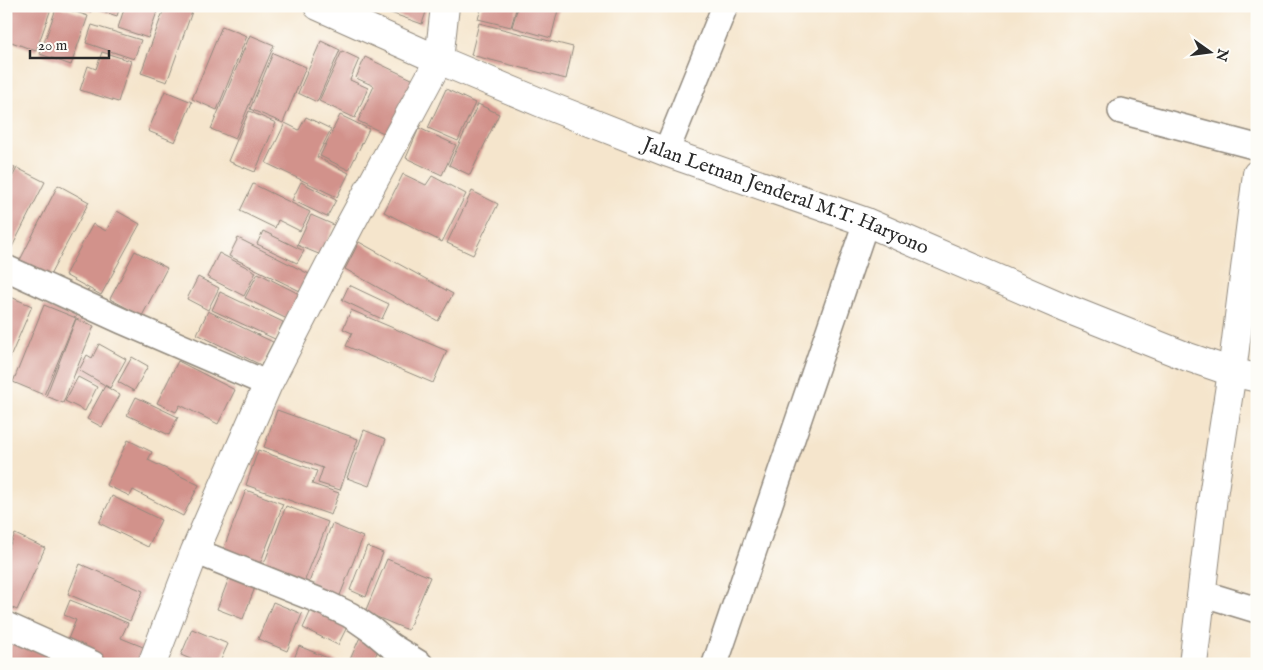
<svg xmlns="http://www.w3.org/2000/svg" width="1263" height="670" font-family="'IM FELL English',serif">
<rect width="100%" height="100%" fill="#fdfcf7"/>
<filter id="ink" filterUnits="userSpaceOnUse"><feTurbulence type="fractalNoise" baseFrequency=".02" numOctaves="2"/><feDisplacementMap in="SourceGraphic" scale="10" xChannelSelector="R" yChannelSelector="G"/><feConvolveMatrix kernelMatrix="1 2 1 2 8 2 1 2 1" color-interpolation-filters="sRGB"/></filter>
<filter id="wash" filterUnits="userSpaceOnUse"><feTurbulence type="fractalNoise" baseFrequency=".0096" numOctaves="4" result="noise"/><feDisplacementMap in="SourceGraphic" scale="20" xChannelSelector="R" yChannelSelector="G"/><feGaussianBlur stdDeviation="1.12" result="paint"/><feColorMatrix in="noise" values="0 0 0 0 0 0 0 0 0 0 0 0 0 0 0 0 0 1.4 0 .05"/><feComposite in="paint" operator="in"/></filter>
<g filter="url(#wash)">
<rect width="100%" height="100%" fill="#f5e5cc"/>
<g id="blocks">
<!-- building -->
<path fill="#d2928b" d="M14,6H52L36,51L6,40V28Z
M57,6L88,16L71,65L40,54Z
M74,6H93L91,12Z
M97,6H120L117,16L96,9Z
M125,6H159L148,38L118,28Z
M165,6H194L167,82L141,73Z
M371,6H428L422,24Z
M482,6H517L511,27L478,19Z
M518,6H559L551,38L512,27Z
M479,23L573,47L566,79L471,55Z
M92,25L141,40L134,59L86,43Z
M222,26L247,36L217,110L192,99Z
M250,35L274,45L235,139L211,129Z
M321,41L340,50L317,102L298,93Z
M6,46L11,48L6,59Z
M342,51L359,59L350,80L368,88L355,118L319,101Z
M102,52L131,61L118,102L80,90L88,66L96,69Z
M273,53L306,67L283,123L250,109Z
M365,57L416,81L390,136L358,121L374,86L356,78Z
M446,89L475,103L458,141L428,128Z
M165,91L192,102L175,142L148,131Z
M478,104L499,114L470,175L449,165Z
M249,111L276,123L255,172L228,161Z
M340,115L369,129L349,170L320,156Z
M306,117L331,129L317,157L349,173L337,197L266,163L285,123L299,130Z
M419,128L456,145L442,175L406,158Z
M6,163L15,168L6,185Z
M17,168L45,182L11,249L6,247V189Z
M403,174L426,185L432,176L466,194L442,242L384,212Z
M301,182L336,200L327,217L292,200Z
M253,184L310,212L300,231L278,220L275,228L240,211Z
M58,185L89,202L49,277L19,262Z
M472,191L498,204L473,255L447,243Z
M117,211L140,224L101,295L65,275L93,224L106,231Z
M311,215L334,225L321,255L297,245Z
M263,231L304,251L297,263L257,244Z
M238,238L311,275L302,292L229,256Z
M359,242L453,294L438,321L345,269Z
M135,251L167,268L142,316L110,299Z
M219,253L256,272L244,296L207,277Z
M258,273L301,295L289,320L245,298Z
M198,277L219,288L208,310L187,299Z
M349,285L389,304L382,319L342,300Z
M220,292L283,322L275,339L212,310Z
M6,295L32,306L6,367Z
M44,305L76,318L44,395L13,382Z
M351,310L447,351L433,383L346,346L352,333L343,329Z
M208,311L273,342L261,365L197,334Z
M76,319L94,326L63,403L46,396Z
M99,344L126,359L110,388L79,370L87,355L92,358Z
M132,357L148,366L134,391L118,382Z
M178,361L235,390L218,424L180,405L176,412L157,403Z
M78,377L97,387L85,411L65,401Z
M105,386L120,395L102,427L87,419Z
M136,397L178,417L169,435L127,415Z
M277,410L358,439L340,490L318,483L323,468L264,447Z
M364,430L386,439L369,486L347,478Z
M128,440L152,452L148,460L199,485L183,516L133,490L130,496L106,485Z
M258,450L317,471L312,484L339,493L331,515L246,485Z
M246,490L283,504L258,569L221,555Z
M112,496L161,520L148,547L99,523Z
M286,506L328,522L303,585L262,569Z
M332,524L363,537L337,603L306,590Z
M15,534L45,548L17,610L6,605V553Z
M367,546L383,553L366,597L350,590Z
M387,559L430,577L408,630L365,612Z
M80,564L143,591L130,621L68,594Z
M231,573L257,582L243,619L217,609Z
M70,600L128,623L121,638L148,649L142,664H108L65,646L76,620L64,615Z
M273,602L302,614L287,651L258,639Z
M313,606L349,623L338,645L303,628Z
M192,629L228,644L219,664H202L181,655Z
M361,635L381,643L372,664H348Z
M15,637L73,664H6V655Z
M299,646L342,664H292Z"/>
</g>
</g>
<g filter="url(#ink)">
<use href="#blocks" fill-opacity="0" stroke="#90887c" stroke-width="1"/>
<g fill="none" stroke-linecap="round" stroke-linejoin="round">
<defs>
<path id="minor" d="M1121,111L1257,147
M666,152L725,6
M6,268L122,321L268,384
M195,551L325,603L350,615L373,631L391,646L420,664
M1201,593L1257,610
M6,625L93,664
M715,664L866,222"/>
<path id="tertiary" d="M152,664L195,551L268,384L350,225L439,60L445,6
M1193,664L1213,496L1232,372L1257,174"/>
<g id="secondary">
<path id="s1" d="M318,6L439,60L544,104L666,152L866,222L1065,308L1188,357L1232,372L1257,378"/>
</g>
</defs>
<!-- minor casing -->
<use href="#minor" stroke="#90887c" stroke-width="28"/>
<!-- tertiary casing -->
<use href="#tertiary" stroke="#90887c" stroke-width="30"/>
<!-- secondary casing -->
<use href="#secondary" stroke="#90887c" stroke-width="30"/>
<!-- minor -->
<use href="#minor" stroke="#fff" stroke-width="25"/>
<!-- tertiary -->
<use href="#tertiary" stroke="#fff" stroke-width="28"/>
<!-- secondary -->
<use href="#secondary" stroke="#fff" stroke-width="28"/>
</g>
</g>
<g text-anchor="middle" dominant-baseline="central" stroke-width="4" stroke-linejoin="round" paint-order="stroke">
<!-- street labels -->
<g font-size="20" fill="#2b2b2b" stroke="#fdfcf7">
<text stroke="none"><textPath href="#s1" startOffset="505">Jalan Letnan Jenderal M.T. Haryono</textPath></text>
</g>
</g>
<!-- margin -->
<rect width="1263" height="670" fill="none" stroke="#fdfcf7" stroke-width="25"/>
<!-- north arrow -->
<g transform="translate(1210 52) rotate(104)" stroke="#fdfcf7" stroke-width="4" paint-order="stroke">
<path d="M0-4L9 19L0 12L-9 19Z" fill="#2b2b2b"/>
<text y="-8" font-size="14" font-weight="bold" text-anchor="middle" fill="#2b2b2b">N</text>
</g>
<!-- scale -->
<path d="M30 50v8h79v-8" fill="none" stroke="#2b2b2b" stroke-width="2.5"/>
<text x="38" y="50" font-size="15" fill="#2b2b2b" stroke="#fdfcf7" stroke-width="4" paint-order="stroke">20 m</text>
</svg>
